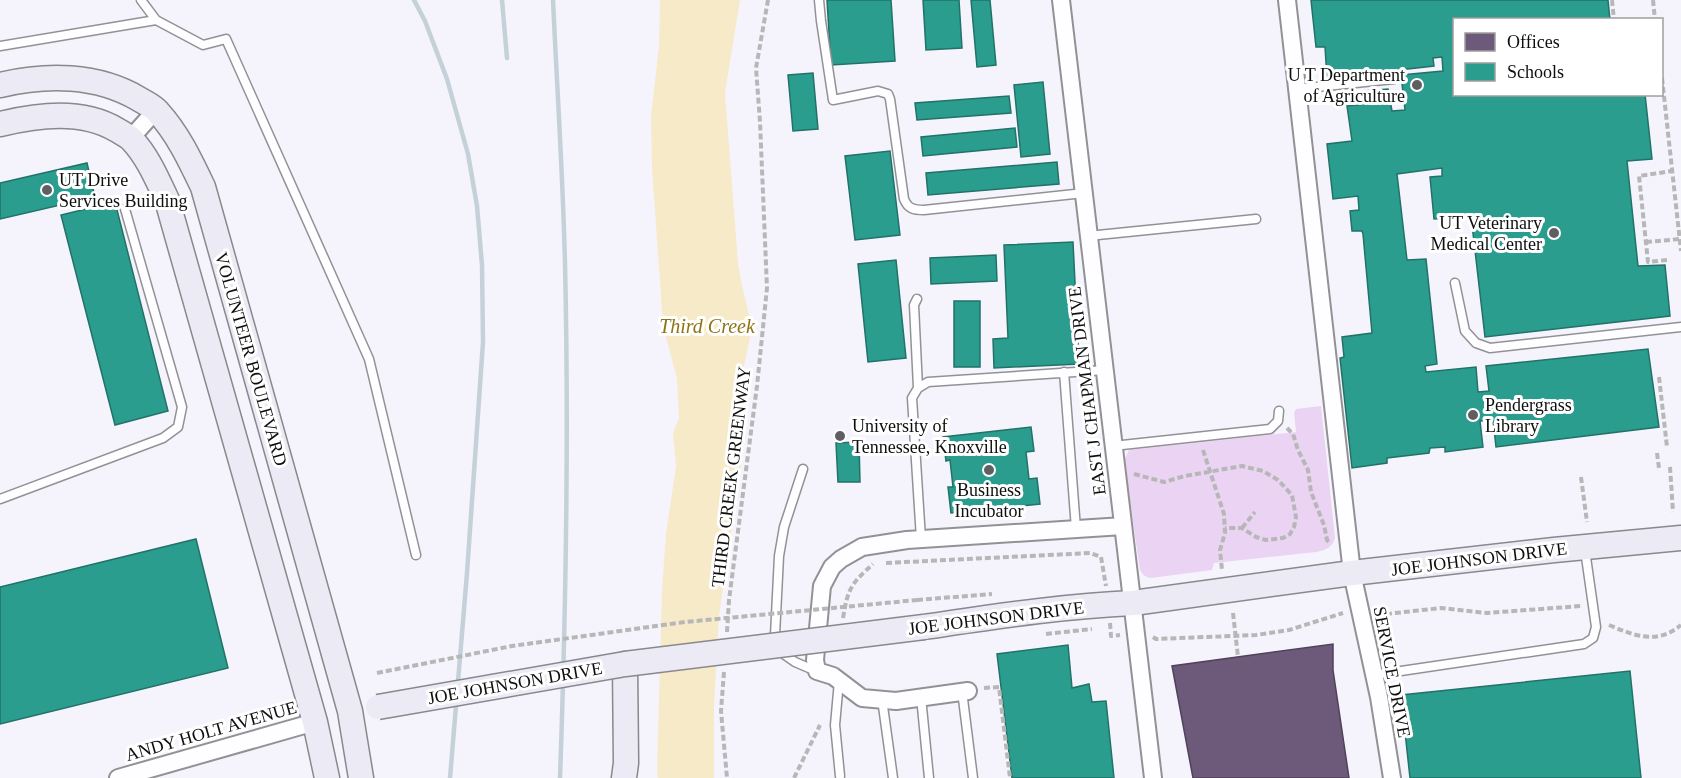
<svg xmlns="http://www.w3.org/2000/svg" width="1681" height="778" font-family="'Times New Roman',serif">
<rect width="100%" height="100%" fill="#f5f4fc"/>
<!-- green -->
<path fill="#ebd3f3" d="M1321,406L1335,538C1332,548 1326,550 1316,552L1214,563L1212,570L1151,578C1145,577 1143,575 1140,570L1124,461L1129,450L1296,432L1294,413L1296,409Z"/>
<!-- water -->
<path fill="#f7eac9" d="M660,0H740L725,93L738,263L741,281L752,328L740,385L744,446L719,616L714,707V778H658L657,772L662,589L666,534L676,466L673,433L679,418L677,378L665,334L662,310L652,168L651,116L659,46Z"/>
<!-- offices -->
<path fill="#6d597a" stroke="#50425a" stroke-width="1.5" d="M1333,644V670L1349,778H1193L1172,666Z"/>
<!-- schools -->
<path fill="#2a9d8f" stroke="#227268" stroke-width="1.5" d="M827,0H891L895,61L831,65Z
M923,0H959L962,48L926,50Z
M971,0H990L996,65L977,67Z
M1311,0H1608L1610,20H1454V94H1645L1652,159L1627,161L1638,266L1665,265L1670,316L1485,337L1471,216L1434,219L1430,177L1442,176V168L1397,174L1407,260L1426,259L1437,364L1425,366L1426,372L1476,367L1478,392L1489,391L1486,366L1648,349L1659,427L1496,447L1493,420L1480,421L1483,447L1445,452V447L1430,448L1429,453L1387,458V463L1352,468L1340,358L1344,357L1342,337L1372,333L1363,234L1362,231H1352L1350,211L1359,210L1358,196L1333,199L1327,144L1352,141L1347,106L1365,104L1364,91L1388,89L1392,111L1405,110L1401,75L1443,71L1442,57L1433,58L1434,66L1327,78L1325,47H1316Z
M813,73L818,129L793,131L788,75Z
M1043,82L1050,154L1021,157L1014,85Z
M1009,96L1011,113L917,120L915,103Z
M1015,128L1017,147L923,156L921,137Z
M890,151L900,235L855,240L845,156Z
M1057,162L1059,184L928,195L926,173Z
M87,163L95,197L0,219V183Z
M115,202L168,411L115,425L61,215Z
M1073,242L1079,364L994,368L993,339L1008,338L1004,245Z
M996,255L997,281L931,284L930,258Z
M896,260L906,358L868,362L858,264Z
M954,301H980V367H954Z
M1031,427L1034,451L1026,452L1029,479L1037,478L1040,504L951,513L948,487H953L950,460L946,461L943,437Z
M859,442L860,482H838L836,443Z
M196,539L228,668L0,724V587Z
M1068,645L1072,688L1089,684L1092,702L1106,701L1114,778H1012L997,654Z
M1630,671L1641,778H1410L1401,695Z"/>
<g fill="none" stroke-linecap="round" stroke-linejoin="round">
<defs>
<path id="lane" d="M819,0L821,21L833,100L878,91L888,94L890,99L904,199C908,209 914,210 924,210L1084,193
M156,20L203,45L226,39L369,359L416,555
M0,46L156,20L141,0
M1297,89L1394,79
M1088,236L1256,219
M1455,283L1465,331L1476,343L1490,348L1681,327
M917,299L914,305L918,388
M1064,372L1076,529
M1113,446L1270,429L1278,421L1279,411
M803,469L784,527L779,556L775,635L785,655L795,662L816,671
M0,499L163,438L178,427L182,407L125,209
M921,539L912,398L918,388L928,382L1105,370
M1374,675L1584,644L1593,638L1596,627L1585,550
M839,681L835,725L840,776
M962,691L973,778
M921,697L929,778
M882,699L893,778"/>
<path id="street" d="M1061,0L1153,778
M1287,0L1352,573L1379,697L1392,778
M131,138L156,110
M968,691L896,701L862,698L833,676L817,671L815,660L822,586L832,567L841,559L862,547L907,540L1123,526
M118,778L315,722"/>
<path id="secondary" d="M0,85C46,74 97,74 139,99C145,103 153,106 158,112C178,134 190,160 203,187L350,711L361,778
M0,124C38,115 82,109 117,130C122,133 128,136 132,140C148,157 157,179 167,200L315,722L327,778
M924,627C993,617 1063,606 1133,603L1352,573L1554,550L1681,538
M624,778L626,763L625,664"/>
</defs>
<!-- lane casing -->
<use href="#lane" stroke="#929295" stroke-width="11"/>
<!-- street casing -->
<use href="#street" stroke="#929295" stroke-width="20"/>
<!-- secondary casing -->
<use href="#secondary" stroke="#89888c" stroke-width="27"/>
<!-- path -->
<path stroke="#b7b7b8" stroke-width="4" stroke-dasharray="6 3" stroke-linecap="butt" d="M1612,0L1614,20
M1653,0L1655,20
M1662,78L1681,251
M1646,242L1680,239
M1667,260L1648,262L1639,176L1672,171
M1659,377L1667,447
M1287,428L1293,434L1298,450L1308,470L1311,492L1324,525L1327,540L1330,543
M1203,450L1224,514L1225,533L1220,550L1222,570
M1657,453L1659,468
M1670,467L1673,512
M1134,474L1164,482L1185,476L1242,466L1263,471L1278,480L1292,495L1296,517L1294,527L1290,534L1283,538L1266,540L1256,537L1242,528H1225
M1581,477L1587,522
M1242,528L1255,512
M886,563L1090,553L1101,557L1106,586
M917,600L992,594
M1233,613L1238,657
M1377,615L1441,608L1487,613L1581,606
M843,618C848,588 851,584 873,564
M1110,623L1111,636L1120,635
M1609,625C1635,636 1657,645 1681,625
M727,632L729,600L757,386L767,288L760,122L756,68L768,0
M1046,634L1092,629
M1153,637L1156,639L1256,635L1289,630L1343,613
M724,672L721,711L727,778
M984,688L999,687L1010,778
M794,778L820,725"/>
<!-- lane -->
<use href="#lane" stroke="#fefdff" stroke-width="8"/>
<!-- street -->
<use href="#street" stroke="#fefdff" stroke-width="16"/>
<!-- secondary -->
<use href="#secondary" stroke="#eceaf5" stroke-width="24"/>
<!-- rail -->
<path stroke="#c5d1d8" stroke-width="4.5" d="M414,0L425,21L447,79L468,154L477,206L482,265L483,342L467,573L450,778
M502,0L507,58
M553,0C557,88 563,176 565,264C569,435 566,607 560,778"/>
<defs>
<path id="secondary-bridge" d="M378,707L625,664L924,627"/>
</defs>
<!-- secondary-bridge casing -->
<use href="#secondary-bridge" stroke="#89888c" stroke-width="27" stroke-linecap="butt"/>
<!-- path-bridge -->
<path stroke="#b7b7b8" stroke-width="4" stroke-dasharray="6 3" stroke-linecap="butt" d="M377,673L512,646L685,622L917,600"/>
<!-- secondary-bridge -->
<use href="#secondary-bridge" stroke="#eceaf5" stroke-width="24"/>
</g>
<!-- markers -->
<g fill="#5f5e61" stroke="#fff" stroke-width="2">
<circle cx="1417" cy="85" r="6"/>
<circle cx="47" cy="190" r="6"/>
<circle cx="1554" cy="233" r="6"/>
<circle cx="1473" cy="415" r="6"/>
<circle cx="840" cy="436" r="6"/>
<circle cx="989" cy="470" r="6"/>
</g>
<g text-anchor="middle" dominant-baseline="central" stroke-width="6" stroke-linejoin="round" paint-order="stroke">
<!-- poi labels -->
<g font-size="18" fill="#0e0e0e" stroke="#fff" text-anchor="start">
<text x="1405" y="75" text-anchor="end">U T Department<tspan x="1405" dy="21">of Agriculture</tspan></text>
<text x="59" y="180">UT Drive<tspan x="59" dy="21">Services Building</tspan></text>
<text x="1542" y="223" text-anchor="end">UT Veterinary<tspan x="1542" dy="21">Medical Center</tspan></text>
<text x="1485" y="405">Pendergrass<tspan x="1485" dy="21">Library</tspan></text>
<text x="852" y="426">University of<tspan x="852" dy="21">Tennessee, Knoxville</tspan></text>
<text x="989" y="490" text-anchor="middle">Business<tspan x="989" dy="21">Incubator</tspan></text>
</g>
<!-- street labels -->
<g font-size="18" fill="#0e0e0e" stroke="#fff">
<text transform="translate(251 359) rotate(74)">VOLUNTEER BOULEVARD</text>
<text transform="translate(1087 391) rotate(-97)">EAST J CHAPMAN DRIVE</text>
<text transform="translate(731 477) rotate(-83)">THIRD CREEK GREENWAY</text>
<text transform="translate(1479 559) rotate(-7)">JOE JOHNSON DRIVE</text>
<text transform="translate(996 618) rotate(-7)">JOE JOHNSON DRIVE</text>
<text transform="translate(1392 672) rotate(79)">SERVICE DRIVE</text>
<text transform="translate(515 683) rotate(-10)">JOE JOHNSON DRIVE</text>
<text transform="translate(211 731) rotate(-16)">ANDY HOLT AVENUE</text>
</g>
<!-- water labels -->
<g font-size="20" font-style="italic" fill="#8e7414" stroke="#fff">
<text x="707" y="326">Third Creek</text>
</g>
</g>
<!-- legend -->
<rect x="1453" y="18" width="210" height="78" fill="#ffffff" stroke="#9f9f9f" stroke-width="1.5"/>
<rect x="1465" y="33" width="30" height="18" fill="#6d597a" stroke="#9f9f9f" stroke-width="1.5"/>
<text x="1507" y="48" font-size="18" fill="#0e0e0e">Offices</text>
<rect x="1465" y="63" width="30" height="18" fill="#2a9d8f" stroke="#9f9f9f" stroke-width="1.5"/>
<text x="1507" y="78" font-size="18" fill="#0e0e0e">Schools</text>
</svg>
